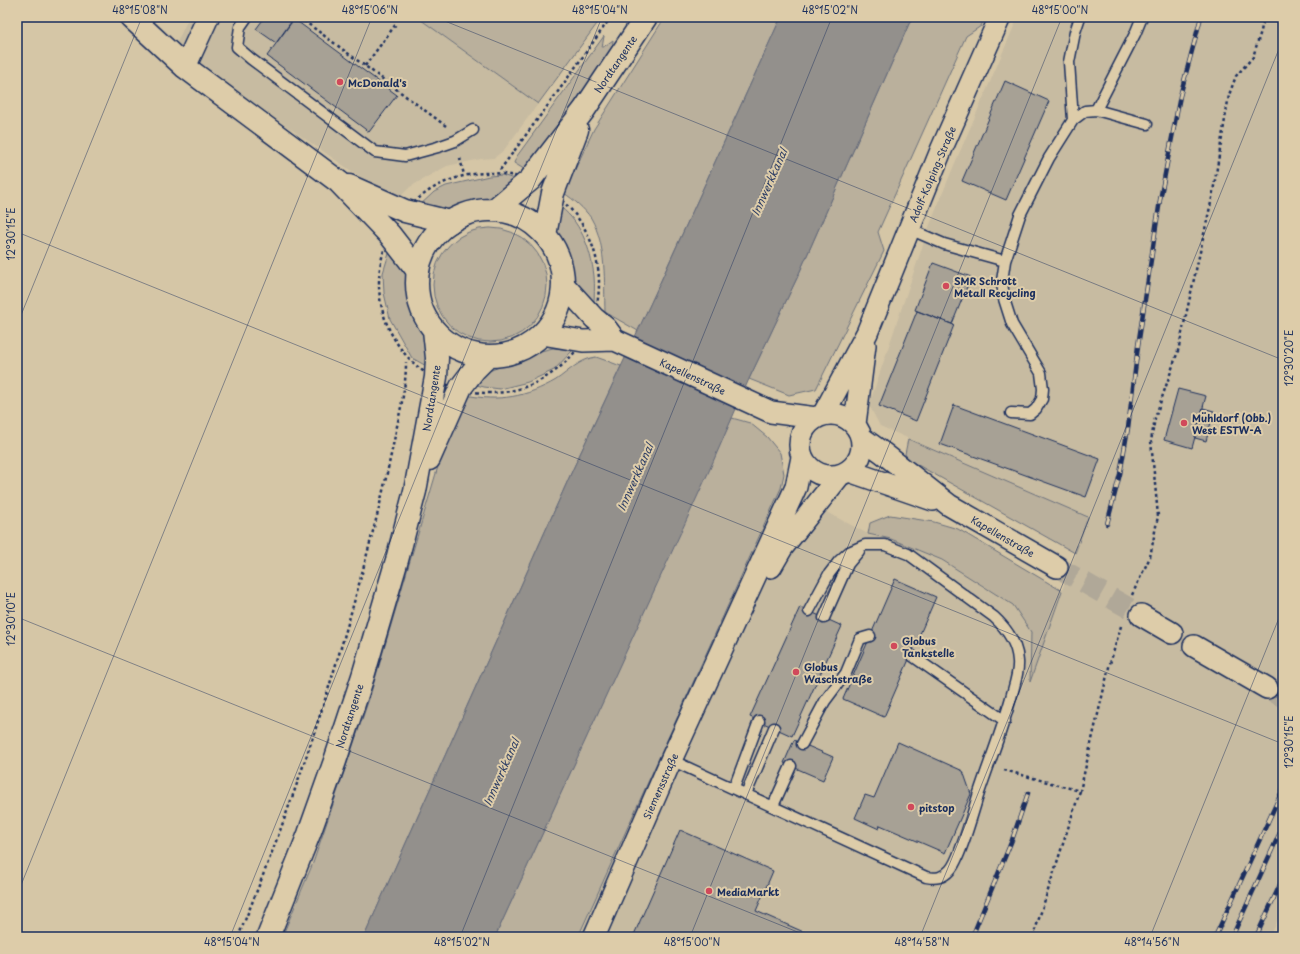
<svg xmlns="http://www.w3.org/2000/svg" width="1300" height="954" font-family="'Playpen Sans',sans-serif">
<rect width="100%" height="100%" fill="#d5c6a6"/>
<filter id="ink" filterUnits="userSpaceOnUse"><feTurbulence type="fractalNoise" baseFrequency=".025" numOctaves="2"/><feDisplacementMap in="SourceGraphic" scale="8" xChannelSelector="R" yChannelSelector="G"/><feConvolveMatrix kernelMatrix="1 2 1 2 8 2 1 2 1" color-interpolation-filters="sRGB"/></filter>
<g filter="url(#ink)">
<!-- built -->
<path fill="#c7bba1" d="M189,17H417L538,104L504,150L494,158L481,159L447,166L425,178L410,187L400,197L377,188L353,172L253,103L176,44Z
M1018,17H1283V909L1270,937H578L781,488L868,534L891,539L942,560L1013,605L1031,632L1030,680L1088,517L880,426L869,405L929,227L952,170Z"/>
<!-- green -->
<path fill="#bab09c" stroke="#6a707d" d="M417,17H602L538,104Z
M665,17H781L638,331L605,312C604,282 607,246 591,218C584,208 574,200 564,193L594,129Z
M912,17H985L981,26L966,36L878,232L884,251L816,389L789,395L749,379L797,278Z
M604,36L602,48L613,40L612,49L527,171L514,163L517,156Z
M502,175L520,181L496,196L452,209L442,211L418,207L434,192L446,186L489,176Z
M556,204C580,219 591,249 594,276C595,286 594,297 594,307L576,290L564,248L557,235L554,221Z
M433 285a57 57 0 1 1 114 0a57 57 0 1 1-114 0Z
M391,247L407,272L406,283L408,301L416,324L430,346V368L412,358L390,319L384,293L383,273Z
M553,348L573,350L554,370L528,382L500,389L484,387L473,384L484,373L537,352Z
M596,357L621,366L573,469L364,937H282L313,863L370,696L442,453L466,395C498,402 527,397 556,380C569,371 580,359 596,357Z
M732,418L750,423L767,437L780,453L784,474L781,488L578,937H495Z
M908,439L1088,517L1075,553L909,460L905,454Z
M890,515L934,522L958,529L1062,591L1030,682L1031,632L1013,605L942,560L891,539L868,534L870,523Z"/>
<!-- water -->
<path fill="#93908c" stroke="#63697a" d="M781,17H912L797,278L749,379L709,471L495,937H364L573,469L655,294Z"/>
<!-- building -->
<path fill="#a7a195" stroke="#1b2f5e" d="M265,17H284L291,22L276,43L256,29Z
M294,19L397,95L369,132L267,56Z
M1005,81L1049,101L1006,200L962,181Z
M933,263L971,277L952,324L915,310Z
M917,311L954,325L916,421L879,406Z
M1178,389L1206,396L1192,448L1164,440Z
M954,405L1100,459L1086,497L940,444Z
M1203,408L1214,411L1206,441L1195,438Z
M895,579L936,597L884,717L843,699Z
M800,607L842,626L792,736L750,717Z
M794,740L833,757L823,780L784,763Z
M898,742L963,771L971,794L945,853L880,825L879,829L855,818L865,795L874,798Z
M680,830L773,871L756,911L815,937H633Z"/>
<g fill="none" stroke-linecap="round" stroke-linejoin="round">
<!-- minor-tunnel -->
<path stroke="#b0a898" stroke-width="21" stroke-dasharray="21 10" stroke-linecap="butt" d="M1057,567L1141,615
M1267,688L1283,697"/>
<defs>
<path id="service" d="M247,17L240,27L237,47L251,59L375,152L405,156L438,147L455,141L473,130
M1096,110L1135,34L1142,17
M1073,120L1069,62L1075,32L1080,17
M909,229L944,244L1005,261
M1011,413L1030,414L1036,409L1042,399L1043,389L1041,373L1012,324L1004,299L1002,281L1005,261L1020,215L1049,158L1073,120L1085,111L1096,110L1147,124
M824,618L848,564L859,551
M911,655L1005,721
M802,744L825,701L846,673L860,639L870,636
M671,760L926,877C936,879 943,878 950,870C960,860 974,808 979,793C990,760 1003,728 1012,694C1015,683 1019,672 1018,661C1017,643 1007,629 994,617L908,554L885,545H865L849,552L839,561L829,574L809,611
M734,788L759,721
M746,794L774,728
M773,806L791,766"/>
<path id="minor" d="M185,67L208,17
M563,284L594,318L606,328L615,340
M542,334L583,341L615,340L771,412L816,418
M800 445a31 31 0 1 1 62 0a31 31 0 1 1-62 0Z
M823,415L867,333L942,148L1000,17
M855,424L865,345
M862,438L883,453L949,505L1057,567
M849,471L933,500
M771,567L782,548L840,475
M1141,615L1172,633
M1194,646L1267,688
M594,937L671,760L796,487L802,457"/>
<path id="tertiary" d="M131,17L185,67L339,182L390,235L418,271
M349,186L405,211L450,222"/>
<path id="secondary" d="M494,210L530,180L584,110L646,17
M417 283a73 73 0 1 1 146 0a73 73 0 1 1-146 0Z
M545,235L553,193L577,130
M429,459L461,387L474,370L488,356
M268,937L309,834L335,761L363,676L397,560L415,491L436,377L437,358L434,330"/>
</defs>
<!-- service casing -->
<use href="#service" stroke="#1b2f5e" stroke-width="13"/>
<!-- minor casing -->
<use href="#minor" stroke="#1b2f5e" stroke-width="24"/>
<!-- tertiary casing -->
<use href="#tertiary" stroke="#1b2f5e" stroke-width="25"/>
<!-- secondary casing -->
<use href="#secondary" stroke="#1b2f5e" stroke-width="25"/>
<!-- path -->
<path stroke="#1b2f5e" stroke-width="2.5" stroke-dasharray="3 3" stroke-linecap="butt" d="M299,17L446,126
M365,66L396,24
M460,158L464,175
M500,170L557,93L611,17
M379 283a110 110 0 1 1 220 0a110 110 0 1 1-220 0Z
M1132,595L1150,557L1158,516L1151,441L1155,418L1178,351L1212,198L1229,95L1236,76L1253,57L1261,31L1264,17
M1004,770L1080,791L1109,667L1121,626
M238,937C293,806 338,669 373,531C382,498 389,464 396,431C401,407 406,386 406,362
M1033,937L1080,791"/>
<!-- service -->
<use href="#service" stroke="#ddcca9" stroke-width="10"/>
<!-- minor -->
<use href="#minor" stroke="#ddcca9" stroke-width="21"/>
<!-- tertiary -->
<use href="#tertiary" stroke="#ddcca9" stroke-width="22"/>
<!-- secondary -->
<use href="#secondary" stroke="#ddcca9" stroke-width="22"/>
<defs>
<path id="rail" d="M1107,524L1120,474L1128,428L1138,346L1160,200L1180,96L1201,17
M972,937L1012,840L1028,793
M1215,937L1283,789
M1232,937L1283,826
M1256,937L1283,878"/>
</defs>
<!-- rail casing -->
<use href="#rail" stroke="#1b2f5e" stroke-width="4.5"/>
<!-- rail -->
<use href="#rail" stroke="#ddcca9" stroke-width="3" stroke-dasharray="9" stroke-linecap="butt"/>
</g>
</g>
<!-- ticks -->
<path fill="none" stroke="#1b2f5e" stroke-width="1" stroke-opacity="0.45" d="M435,17L1283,360M17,232L1283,744M17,325L142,17M17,617L810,937M17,895L372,17M230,937L602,17M460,937L832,17M690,937L1062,17M920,937L1283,39M1150,937L1283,608"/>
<!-- markers -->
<g fill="#d1495b" stroke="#ddcca9" stroke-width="1.5">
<circle cx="340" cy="82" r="4"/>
<circle cx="946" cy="286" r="4"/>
<circle cx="1184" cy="423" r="4"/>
<circle cx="894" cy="646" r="4"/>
<circle cx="796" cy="672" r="4"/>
<circle cx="911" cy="807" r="4"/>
<circle cx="709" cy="891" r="4"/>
</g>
<g text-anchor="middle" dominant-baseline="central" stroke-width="4" stroke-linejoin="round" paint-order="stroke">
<!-- street labels -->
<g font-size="10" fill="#1b2f5e" stroke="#ddcca9">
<text transform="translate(615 64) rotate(-56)">Nordtangente</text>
<text transform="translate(932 174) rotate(-67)">Adolf-Kolping-Straße</text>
<text transform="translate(693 376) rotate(25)">Kapellenstraße</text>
<text transform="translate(431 398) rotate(-81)">Nordtangente</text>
<text transform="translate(1003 536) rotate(30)">Kapellenstraße</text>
<text transform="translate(349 716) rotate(-72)">Nordtangente</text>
<text transform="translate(660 786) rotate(-66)">Siemensstraße</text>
</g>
<!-- poi labels -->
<g font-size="10" font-weight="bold" fill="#1b2f5e" stroke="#ddcca9" text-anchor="start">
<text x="348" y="82">McDonald's</text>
<text x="954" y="280">SMR Schrott<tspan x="954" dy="12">Metall Recycling</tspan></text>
<text x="1192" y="417">Mühldorf (Obb.)<tspan x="1192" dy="12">West ESTW-A</tspan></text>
<text x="902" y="640">Globus<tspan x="902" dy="12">Tankstelle</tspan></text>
<text x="804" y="666">Globus<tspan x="804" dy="12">Waschstraße</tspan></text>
<text x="919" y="807">pitstop</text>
<text x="717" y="891">MediaMarkt</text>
</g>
<!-- water labels -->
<g font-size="11" font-style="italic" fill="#2d3e65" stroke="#ddcca9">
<text transform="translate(769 182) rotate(-66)">Innwerkkanal</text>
<text transform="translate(635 477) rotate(-66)">Innwerkkanal</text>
<text transform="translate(501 772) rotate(-66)">Innwerkkanal</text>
</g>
</g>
<!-- margin -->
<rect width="1300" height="954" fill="none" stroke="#ddcca9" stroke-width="44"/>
<rect x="22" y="22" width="1256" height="910" fill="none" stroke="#1b2f5e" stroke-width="1.5"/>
<g font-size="10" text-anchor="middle" fill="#1b2f5e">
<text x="140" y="14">48°15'08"N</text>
<text x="370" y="14">48°15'06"N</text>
<text x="600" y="14">48°15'04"N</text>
<text x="830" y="14">48°15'02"N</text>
<text x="1060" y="14">48°15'00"N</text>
<text transform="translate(11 234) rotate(-90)" y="4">12°30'15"E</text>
<text transform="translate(1289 358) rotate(-90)" y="4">12°30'20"E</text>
<text transform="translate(11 619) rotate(-90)" y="4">12°30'10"E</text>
<text transform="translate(1289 742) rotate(-90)" y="4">12°30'15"E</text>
<text x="232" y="946">48°15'04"N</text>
<text x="462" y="946">48°15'02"N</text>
<text x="692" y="946">48°15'00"N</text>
<text x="922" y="946">48°14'58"N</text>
<text x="1152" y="946">48°14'56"N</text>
</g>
</svg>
